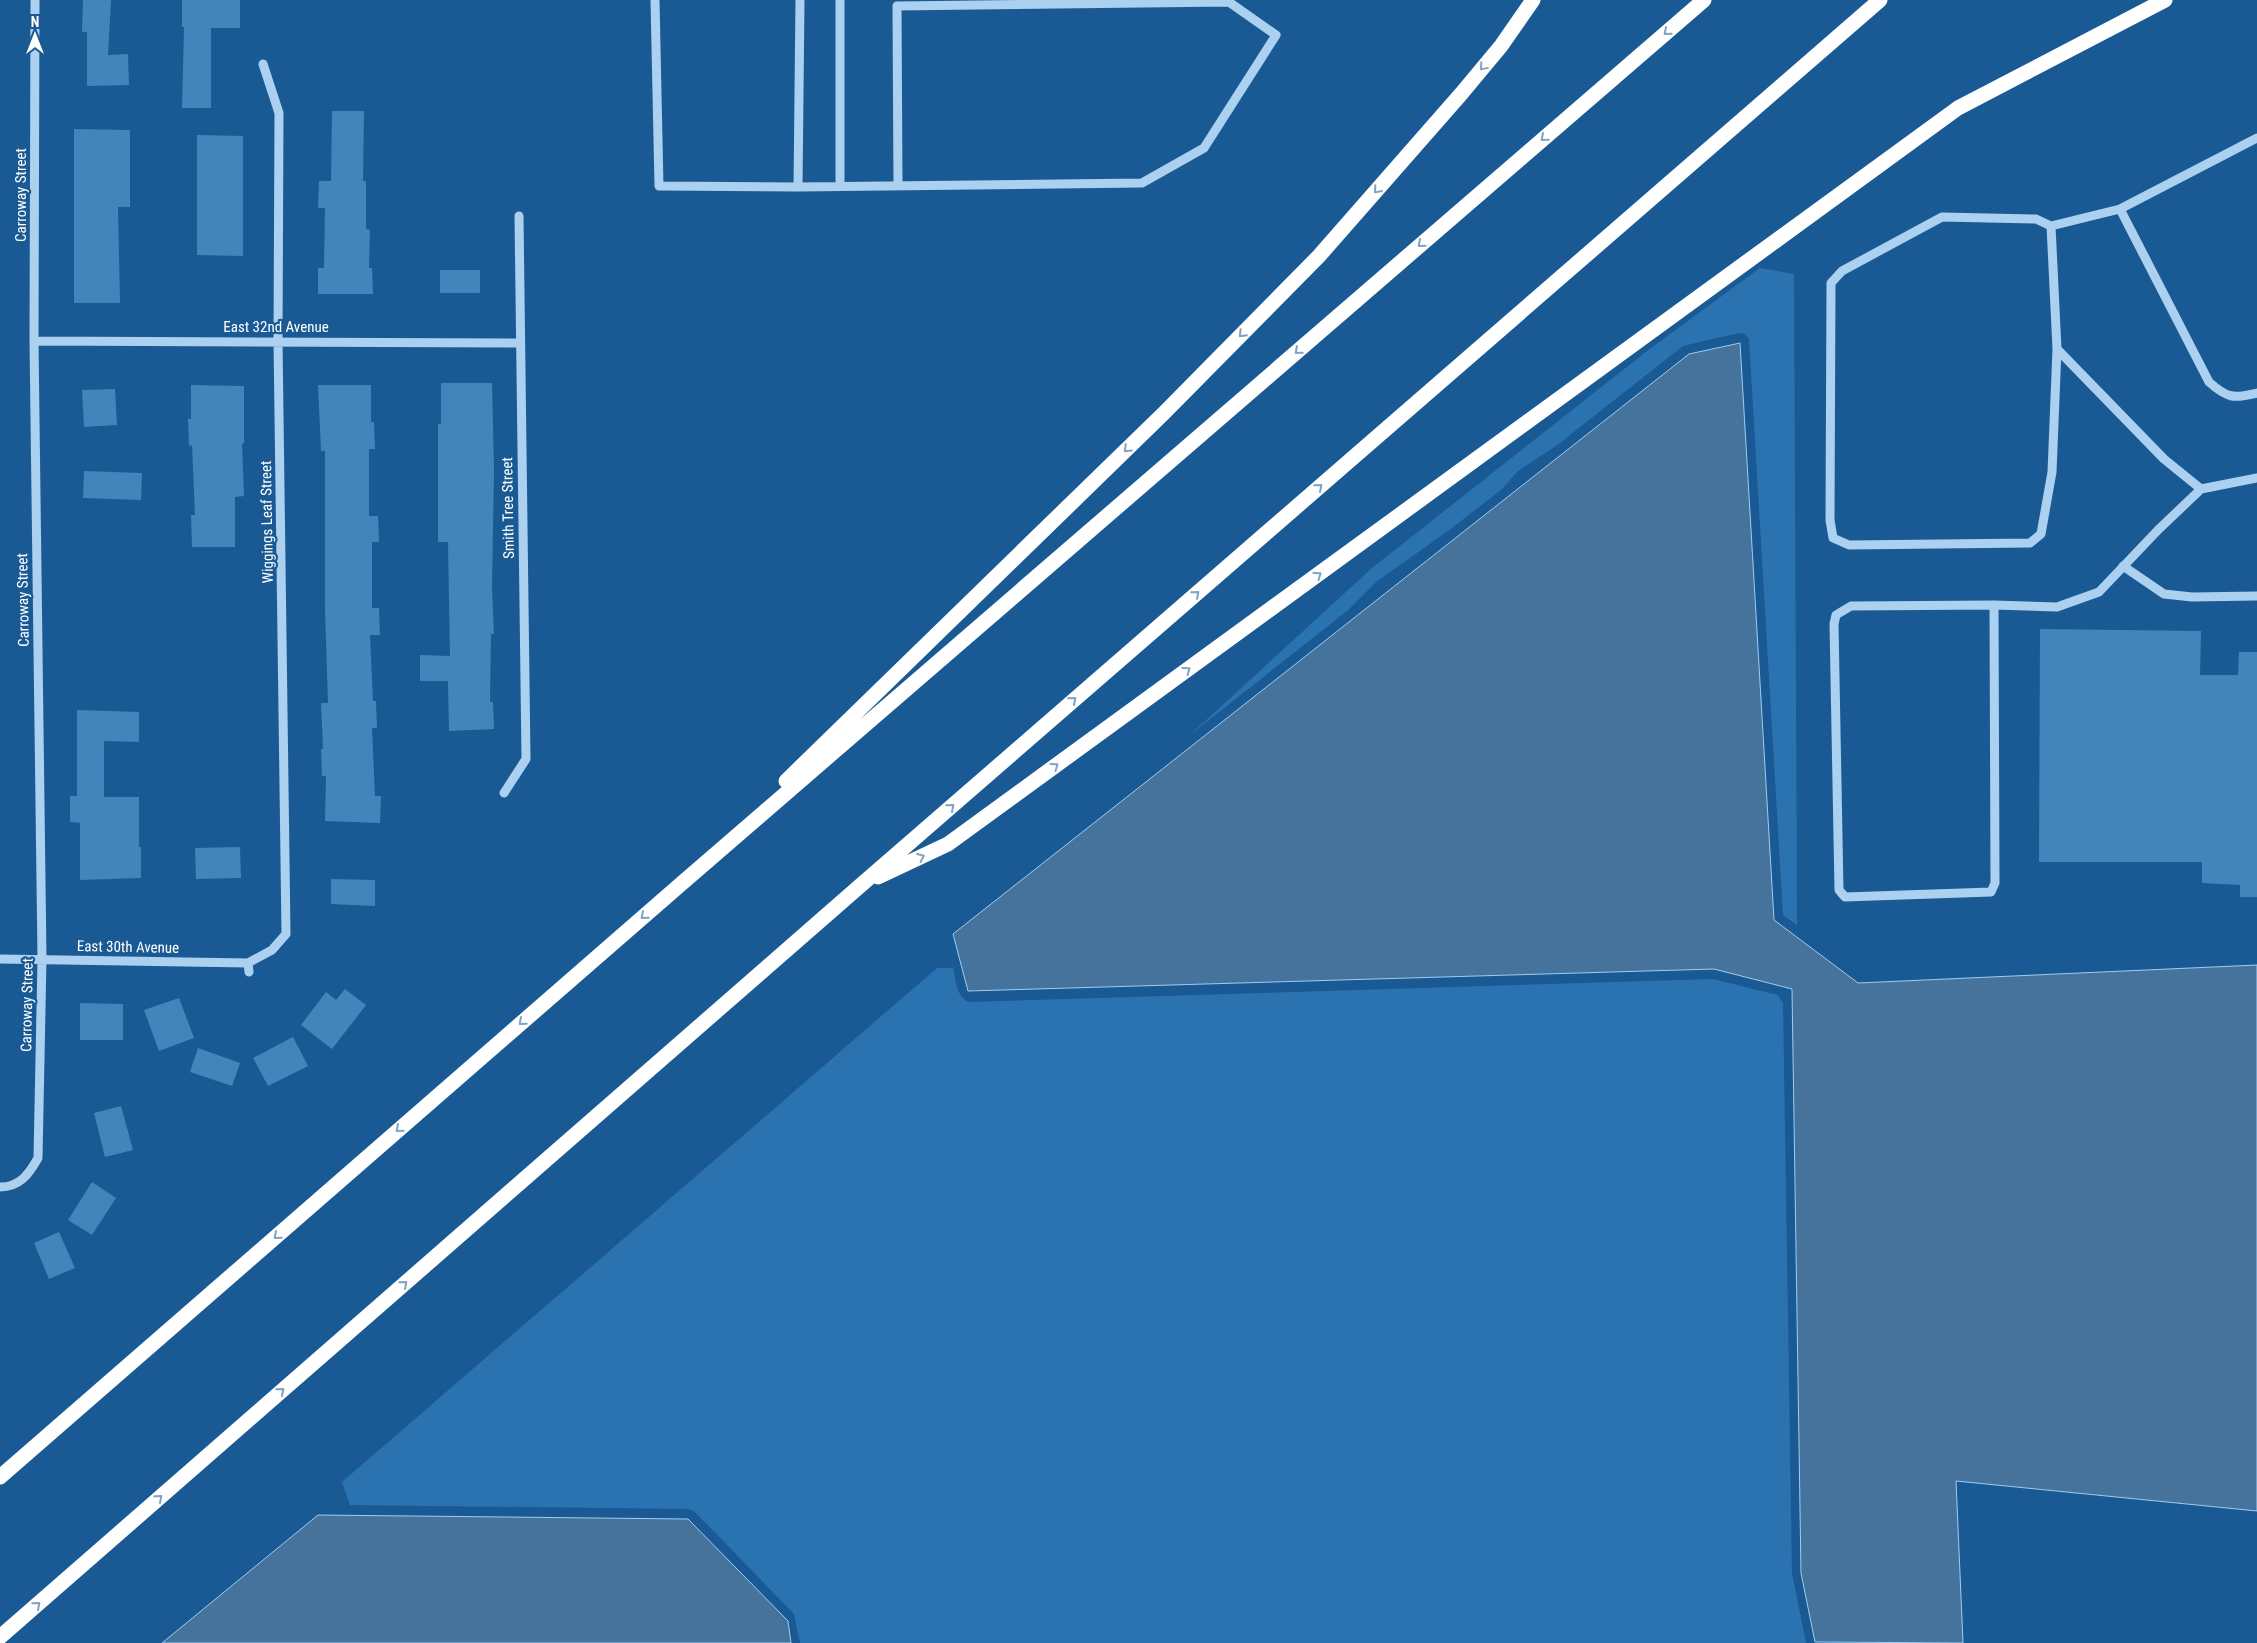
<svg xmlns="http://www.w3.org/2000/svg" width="2257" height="1643" font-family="'Roboto Condensed',sans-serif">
<rect width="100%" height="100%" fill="#1a5a94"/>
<!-- green -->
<path fill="#2a73b0" d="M1760,268L1794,274L1797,925L1783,915L1749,339L1745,334L1739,333L1683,346L1556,446L1518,471L1501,490L1452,528L1376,582L1347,611L1190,735L1372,568L1647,351Z
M937,968H953C956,980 956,997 969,1002L1713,979L1778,995L1783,1003L1792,1573L1806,1643H800L794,1614L694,1511L688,1509L350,1505L342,1482Z"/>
<!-- water -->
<path fill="#46739c" stroke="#9ecdf2" d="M1740,343L1774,920L1858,983L2257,965V1511L1956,1481L1963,1643L1815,1642L1801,1573L1792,989L1714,969L968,991L953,934L1689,354Z
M318,1515L688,1519L788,1621L791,1643H162Z"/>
<!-- building -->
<path fill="#4384bb" d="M83,0H111L108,55L128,54L129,85L87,86V32H82Z
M182,0H240V28H211V108H182L184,27H182Z
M332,111H364L363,181H366V229L370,230L369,268H372L373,294H318V268H324L325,208H318L319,181H331Z
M74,129L130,130V207H118L120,303H74Z
M197,135L243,136V256L197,255Z
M440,270H480V293H440Z
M441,383H492L494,470L492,588L494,634H491L490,702H493L494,729L449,731L448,681H420V655L450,656L448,542H438V424H441Z
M191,385L244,386V443L242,444L244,496L235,497V547H192L191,515H195L192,445L189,446L188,419H191Z
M318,385H371V422H374L375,449H369V516H378L379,542H372V608H379L380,635H370L373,701H376L377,728H372L375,796H381L380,823L325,821L326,776H322L321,749H323L321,703H328L325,610V451H321Z
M115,389L117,425L84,427L82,390Z
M84,471L142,473L141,500L83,498Z
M2040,629L2201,631L2200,675H2238L2239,652H2257V897H2240V885L2202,883V862H2039Z
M77,710L139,712V742L104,741V797H139V847H141V878L80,880V823L70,822V796H77Z
M240,847L241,878L196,879L195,848Z
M331,879L375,880V906L331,904Z
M345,989L366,1005L332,1049L301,1025L326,992L336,1000Z
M179,998L194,1038L159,1051L144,1010Z
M80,1003L123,1004V1040H80Z
M293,1037L308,1066L268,1086L253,1058Z
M198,1048L240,1063L232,1086L190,1072Z
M121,1106L133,1150L105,1157L94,1113Z
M92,1182L116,1198L92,1235L68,1220Z
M59,1232L75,1268L49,1279L34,1243Z"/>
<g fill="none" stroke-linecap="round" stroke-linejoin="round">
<!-- minor -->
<path stroke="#abd0f0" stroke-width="9" d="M655,0L659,186L798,187L1142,183L1204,148L1276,35L1229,2L897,6L898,186
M2257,138L2120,209L2209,382C2227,398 2233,399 2257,393
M840,186V0
M798,187L800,0
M2051,226L2120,209
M34,341L519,343
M2057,349L2052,472L2041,534L2030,543L1849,545L1833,538L1830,520L1831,283L1842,271L1942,217L2036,219L2051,226L2057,349L2164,459L2201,489
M2201,489L2257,478
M2123,566L2164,594L2192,597L2257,596
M1994,605L1851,606L1836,615L1834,624L1839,890L1845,897L1991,892L1995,883L1994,605L2057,607L2099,592L2158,530L2201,489
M504,793L526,759L519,216
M0,959L248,963L249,972
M248,963L272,950L286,934L278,341L279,113L263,64
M0,1187C20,1187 29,1174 38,1158L42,959L34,341L35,0"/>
<!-- highway -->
<path stroke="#fff" stroke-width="15" d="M786,781L1164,413L1319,256L1461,94L1501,46L1533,0
M878,877L948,844L1958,108L2165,0
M0,1477L681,884L1704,0
M0,1637L861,885L1880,0"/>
</g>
<!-- one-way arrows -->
<defs><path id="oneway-chevron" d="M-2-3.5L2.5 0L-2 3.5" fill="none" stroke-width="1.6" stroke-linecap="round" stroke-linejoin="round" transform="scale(1.25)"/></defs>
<g stroke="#81a4c4">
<use href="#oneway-chevron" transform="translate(1667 32) rotate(139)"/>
<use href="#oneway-chevron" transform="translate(1483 67) rotate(130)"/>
<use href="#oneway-chevron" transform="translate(1544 138) rotate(139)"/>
<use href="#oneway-chevron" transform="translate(1377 190) rotate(131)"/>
<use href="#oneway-chevron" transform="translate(1421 244) rotate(139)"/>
<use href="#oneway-chevron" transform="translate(1242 334) rotate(135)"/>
<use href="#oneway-chevron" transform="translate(1298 351) rotate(139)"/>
<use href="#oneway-chevron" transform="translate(1127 449) rotate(136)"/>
<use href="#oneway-chevron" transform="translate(1319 487) rotate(-41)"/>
<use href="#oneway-chevron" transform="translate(1318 575) rotate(-36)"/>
<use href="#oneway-chevron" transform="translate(1196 594) rotate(-41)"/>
<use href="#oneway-chevron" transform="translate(1187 670) rotate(-36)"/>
<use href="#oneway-chevron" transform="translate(1073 700) rotate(-41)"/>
<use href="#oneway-chevron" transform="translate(1055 766) rotate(-36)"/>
<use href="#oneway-chevron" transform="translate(951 807) rotate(-41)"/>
<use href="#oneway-chevron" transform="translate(921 857) rotate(-25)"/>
<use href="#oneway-chevron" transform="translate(644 916) rotate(139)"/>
<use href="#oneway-chevron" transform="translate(522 1022) rotate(139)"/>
<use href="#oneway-chevron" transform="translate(399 1129) rotate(139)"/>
<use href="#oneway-chevron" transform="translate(277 1236) rotate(139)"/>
<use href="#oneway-chevron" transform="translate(404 1284) rotate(-41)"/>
<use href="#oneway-chevron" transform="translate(281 1391) rotate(-41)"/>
<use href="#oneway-chevron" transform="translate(159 1498) rotate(-41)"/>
<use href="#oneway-chevron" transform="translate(37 1605) rotate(-41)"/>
</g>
<g text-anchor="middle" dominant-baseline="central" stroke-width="4.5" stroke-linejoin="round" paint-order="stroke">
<!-- street labels -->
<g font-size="15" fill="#fff" stroke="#1a5a94">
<text transform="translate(21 195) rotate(-90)">Carroway Street</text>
<text x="276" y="327">East 32nd Avenue</text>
<text transform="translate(508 508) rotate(-91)">Smith Tree Street</text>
<text transform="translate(267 522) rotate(-91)">Wiggings Leaf Street</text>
<text transform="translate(23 600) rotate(-91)">Carroway Street</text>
<text transform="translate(128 947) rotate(1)">East 30th Avenue</text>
<text transform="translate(27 1005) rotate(-89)">Carroway Street</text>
</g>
</g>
<!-- north arrow -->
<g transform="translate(35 35)" stroke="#1a5a94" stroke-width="4" paint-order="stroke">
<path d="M0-4L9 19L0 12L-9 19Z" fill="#ffffff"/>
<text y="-8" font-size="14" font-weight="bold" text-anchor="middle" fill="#ffffff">N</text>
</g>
</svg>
